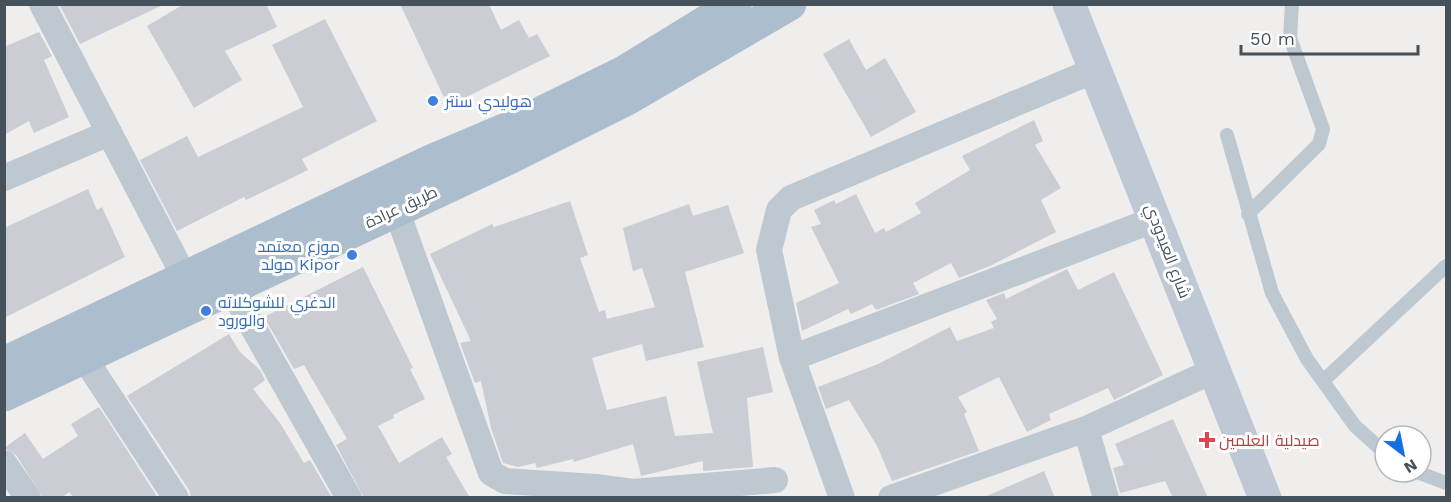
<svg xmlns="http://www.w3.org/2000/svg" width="1451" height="502" font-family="'Work Sans',Cairo,sans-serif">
<rect width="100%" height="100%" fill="#f0eded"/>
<!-- building -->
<path fill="#cacdd3" d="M59,4H165L80,44Z
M184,4H266L277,27L225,51L242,80L194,108L147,26Z
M400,4H489L501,30L519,20L529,38L537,34L550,56L448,106Z
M325,19L377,121L302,159L308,170L246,200L244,197L177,231L140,160L187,136L198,157L303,107L272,45Z
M39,32L52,56L44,60L69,117L34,133L29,121L4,135V47Z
M849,39L866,70L885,58L916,112L871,137L823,54Z
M1034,120L1043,141L1035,145L1061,188L1041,200L1056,232L990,266L959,278L951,263L913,283L919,294L876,310L872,304L851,314L848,309L802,331L796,303L839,283L811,227L821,224L814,210L834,200L836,204L856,194L875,233L884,228L886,232L921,213L915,203L970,170L962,156Z
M88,189L97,210L102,207L125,257L4,318V228Z
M570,201L588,255L580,258L599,312L605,310L607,319L655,307L642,268L633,271L623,228L689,204L693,216L728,205L744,253L685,272L704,347L646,361L642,344L592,358L607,410L666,396L675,436L713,433L697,362L763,347L773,392L747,398L753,467L703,471V461L641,476L633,444L574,462L573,459L537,468L535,463L518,467L503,463L491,428L481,381L475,383L460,343L471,341L430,254L492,224L494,227Z
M363,267L413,368L410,369L425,399L393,415L394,418L378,426L399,463L442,437L452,454L446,457L470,498H364L336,445L347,439L304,365L294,369L264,317Z
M1067,269L1078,290L1114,272L1163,375L1114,400L1108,388L1049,414L1051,420L1027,432L999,377L958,397L967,412L964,414L979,451L892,481L877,446L849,400L826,409L818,387L878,364L950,327L957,341L994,328L991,322L997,319L986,300L1004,293L1006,299Z
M229,334L240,352L260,370L265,380L253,389L280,423L304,463L310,460L332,498H191L189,490L127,396Z
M99,407L158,498H74L69,492L61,498H43L16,455L4,448L25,433L43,459L78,436L71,424Z
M1173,419L1208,498H1173L1165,481L1120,493L1113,468L1124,465L1115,444Z
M1044,471L1055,498H982Z"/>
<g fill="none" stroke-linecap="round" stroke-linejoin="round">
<!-- lane -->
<path stroke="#bec8d0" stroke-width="14" d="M1227,135L1272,293L1307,359L1355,426L1385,453
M1248,214L1319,144L1323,129L1290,38L1292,4
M1323,381L1446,266
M1417,472L1446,483"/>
<!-- street -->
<path stroke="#bec8d0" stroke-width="26" d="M42,4L184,276
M4,178L109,133
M396,209L491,473L505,481L596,487L633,492L635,498
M232,290L349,498
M792,358L1156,219
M85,359L176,498
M4,463L28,498
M633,492L775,480
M842,498L792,358L769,250L779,210L791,198L1095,70
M891,498L1086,429
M1106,498L1086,429L1215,370"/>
<!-- secondary -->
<path stroke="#bec9d5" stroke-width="33" d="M1069,4L1265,498"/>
<!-- primary -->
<path stroke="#acbdcd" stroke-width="33" d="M4,363L431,161L516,125L624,72L735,4
M4,395L511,157L627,99L790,4"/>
</g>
<!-- markers -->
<g fill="#3f7fe0" stroke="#fff" stroke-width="2">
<circle cx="433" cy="101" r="6"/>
<circle cx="352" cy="255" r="6"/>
<circle cx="206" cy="311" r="6"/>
</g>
<path fill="#e0444e" stroke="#fff" stroke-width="2" d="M1204 431h6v6h6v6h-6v6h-6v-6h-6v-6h6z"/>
<g text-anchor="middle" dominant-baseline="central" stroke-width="6" stroke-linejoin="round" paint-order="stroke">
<!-- shop labels -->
<g font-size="16" fill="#366cbe" stroke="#fff" text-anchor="start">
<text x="445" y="101">هوليدي سنتر</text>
<text x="340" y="246" text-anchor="end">موزع معتمد<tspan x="340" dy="18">مولد Kipor</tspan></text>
<text x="218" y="302">الدغري للشوكلاته<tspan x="218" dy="18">والورود</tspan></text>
</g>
<!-- street labels -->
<g font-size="16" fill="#45515b" stroke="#fff">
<text transform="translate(401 207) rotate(-25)">طريق عرادة</text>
<text transform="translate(1168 251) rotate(69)">شارع العيدودي</text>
</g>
<!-- health labels -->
<g font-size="16" fill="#be3a42" stroke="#fff" text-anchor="start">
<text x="1219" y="440">صيدلية العلمين</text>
</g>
</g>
<!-- border -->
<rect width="1451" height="502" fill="none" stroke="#45515b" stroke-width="12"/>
<!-- north arrow -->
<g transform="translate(1403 454) rotate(148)"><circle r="28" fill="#ffffff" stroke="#b5b9bd" stroke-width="1.5"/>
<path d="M0-4.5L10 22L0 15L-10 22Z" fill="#156fe3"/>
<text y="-9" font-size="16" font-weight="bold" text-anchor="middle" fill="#45515b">N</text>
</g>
<!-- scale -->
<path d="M1241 45v9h177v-9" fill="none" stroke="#45515b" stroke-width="3"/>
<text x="1250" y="45" font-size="18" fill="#45515b" stroke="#ffffff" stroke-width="4.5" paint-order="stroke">50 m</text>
</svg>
